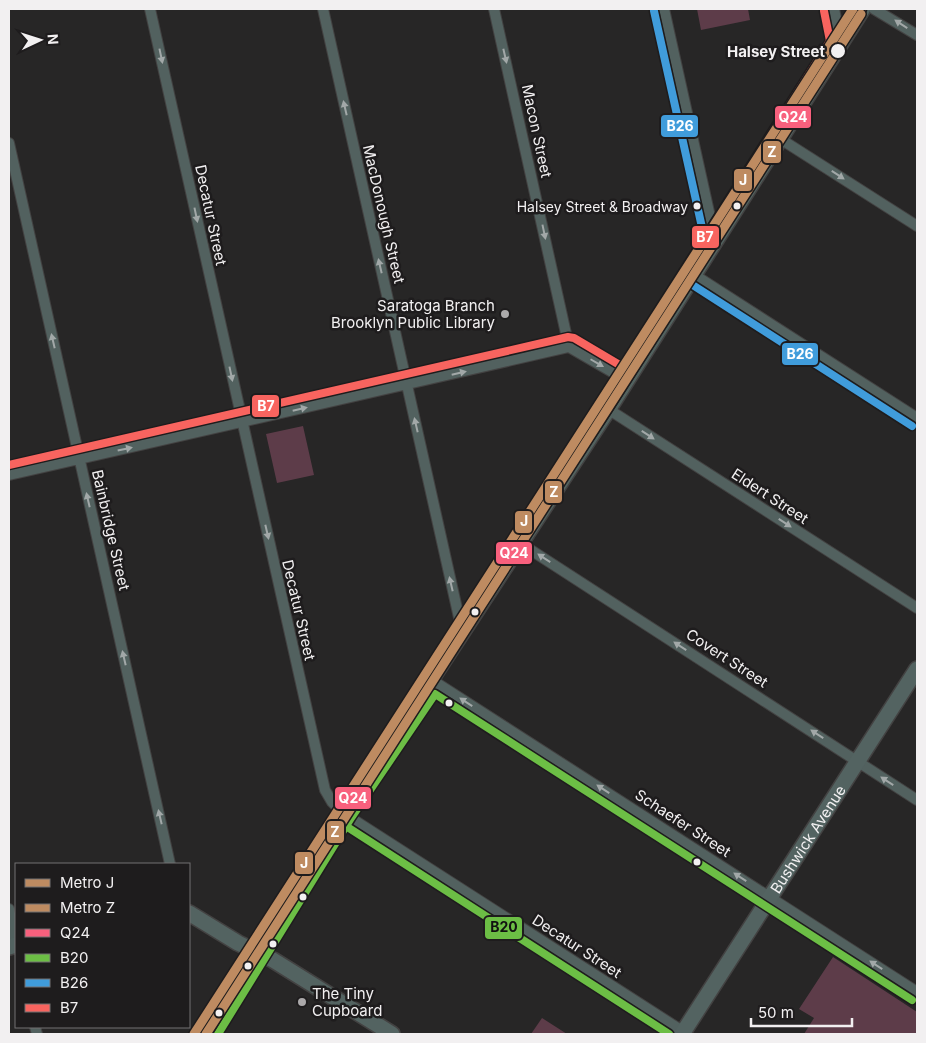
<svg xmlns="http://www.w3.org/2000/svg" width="926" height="1043" font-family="Inter,sans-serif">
<rect width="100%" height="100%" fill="#272626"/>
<!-- green -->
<path fill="#5d3c49" d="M697,9H748L750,20L701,30Z
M303,426L314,475L277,483L266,434Z
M833,957L917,1012V1034H804L814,1018L799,1009Z
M542,1018L567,1034H531Z"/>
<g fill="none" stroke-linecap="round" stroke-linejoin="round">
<defs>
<path id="street" d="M150,9L325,790L332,802L343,813L687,1034
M323,9L462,631
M494,9L569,347
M664,9L715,239
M834,9L841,43
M874,9L917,35
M779,138L917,226
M9,143L170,864
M693,274L917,418
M608,409L917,608
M9,475L569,347L626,380
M520,543L917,800
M432,680L917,992
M9,909L16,943
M35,1027L37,1034"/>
<g id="secondary">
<path d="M189,913L238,943L273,960L392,1034"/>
<path d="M9,947L16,945"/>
<path id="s1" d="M682,1034L917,669"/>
</g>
<path id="primary" d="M206,1034L343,813L608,409L862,9"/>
</defs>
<!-- street casing -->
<use href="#street" stroke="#434242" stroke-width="12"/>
<!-- secondary casing -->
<use href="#secondary" stroke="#434242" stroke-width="18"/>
<!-- primary casing -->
<use href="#primary" stroke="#434242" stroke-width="19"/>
<!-- street -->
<use href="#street" stroke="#52615f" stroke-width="10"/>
<!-- secondary -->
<use href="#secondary" stroke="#536361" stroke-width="15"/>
<!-- primary -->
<use href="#primary" stroke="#52625f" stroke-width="16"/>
<!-- rail -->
<path stroke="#5d6362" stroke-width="4" stroke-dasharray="10 5" stroke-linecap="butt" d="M203,1034L862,9"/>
<defs>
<path id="bus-1" d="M206,1034L343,813L608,409L862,9"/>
<path id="bus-2" d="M338,821L669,1034
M218,1034L351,818L435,694L912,1000"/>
<path id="bus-3" d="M654,11L705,241
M688,282L912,426"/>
<path id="bus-4" d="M9,465L568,337L574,338L623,367L830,41L824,11"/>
</defs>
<!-- bus-1 casing -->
<use href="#bus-1" stroke="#1e1c1d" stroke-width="11"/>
<!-- bus-2 casing -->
<use href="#bus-2" stroke="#1e1c1d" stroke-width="11"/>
<!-- bus-3 casing -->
<use href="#bus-3" stroke="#1e1c1d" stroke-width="11"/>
<!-- bus-4 casing -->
<use href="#bus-4" stroke="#1e1c1d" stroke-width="11"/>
<!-- bus-1 -->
<use href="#bus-1" stroke="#f8607d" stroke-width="8"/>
<!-- bus-2 -->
<use href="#bus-2" stroke="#6cbe45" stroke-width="8"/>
<!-- bus-3 -->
<use href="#bus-3" stroke="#409cdb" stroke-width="8"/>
<!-- bus-4 -->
<use href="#bus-4" stroke="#f8645f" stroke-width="8"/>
<defs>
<path id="metro-1" d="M194,1034L853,9"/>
<path id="metro-2" d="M206,1034L861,14"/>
</defs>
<!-- metro-1 casing -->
<use href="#metro-1" stroke="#1e1c1d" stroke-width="12"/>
<!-- metro-2 casing -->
<use href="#metro-2" stroke="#1e1c1d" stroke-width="12"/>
<!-- metro-1 -->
<use href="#metro-1" stroke="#be8b61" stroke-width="9"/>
<!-- metro-2 -->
<use href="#metro-2" stroke="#be8b61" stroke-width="9"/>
</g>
<!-- one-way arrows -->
<defs><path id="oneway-solid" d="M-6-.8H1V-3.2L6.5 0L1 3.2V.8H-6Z" transform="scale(1.25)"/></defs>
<g fill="#a2a8a8">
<use href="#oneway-solid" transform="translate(901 24) rotate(-147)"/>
<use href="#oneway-solid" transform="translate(161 56) rotate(78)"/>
<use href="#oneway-solid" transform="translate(505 56) rotate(77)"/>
<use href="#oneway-solid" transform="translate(345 108) rotate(-103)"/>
<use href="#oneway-solid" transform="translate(838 175) rotate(33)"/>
<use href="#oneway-solid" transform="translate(196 215) rotate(78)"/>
<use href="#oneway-solid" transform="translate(544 232) rotate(78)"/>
<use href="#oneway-solid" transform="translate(380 266) rotate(-103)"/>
<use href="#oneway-solid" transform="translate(53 341) rotate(-103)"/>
<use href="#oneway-solid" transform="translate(597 363) rotate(30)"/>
<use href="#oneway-solid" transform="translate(459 373) rotate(-13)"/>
<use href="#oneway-solid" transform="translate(231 374) rotate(78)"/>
<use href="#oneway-solid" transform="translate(300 409) rotate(-13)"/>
<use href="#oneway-solid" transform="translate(416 425) rotate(-103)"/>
<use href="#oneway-solid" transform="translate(648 435) rotate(33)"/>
<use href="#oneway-solid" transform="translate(125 449) rotate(-12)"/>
<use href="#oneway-solid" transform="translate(88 500) rotate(-103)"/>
<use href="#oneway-solid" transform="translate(785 523) rotate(33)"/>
<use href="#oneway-solid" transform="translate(267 532) rotate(77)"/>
<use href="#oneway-solid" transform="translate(544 558) rotate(-147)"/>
<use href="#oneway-solid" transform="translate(451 584) rotate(-103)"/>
<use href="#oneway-solid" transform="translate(680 646) rotate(-147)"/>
<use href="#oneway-solid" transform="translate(124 658) rotate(-103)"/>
<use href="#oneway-solid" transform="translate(466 702) rotate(-147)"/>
<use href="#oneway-solid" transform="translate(817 734) rotate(-147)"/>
<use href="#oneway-solid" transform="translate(887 781) rotate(-147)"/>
<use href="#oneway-solid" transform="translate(603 789) rotate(-147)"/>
<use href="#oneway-solid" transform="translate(160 817) rotate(-103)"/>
<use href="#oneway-solid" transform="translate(740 877) rotate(-147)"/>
<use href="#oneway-solid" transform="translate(876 965) rotate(-147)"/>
</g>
<!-- markers -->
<g fill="#f2f0f1" stroke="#1e1c1d" stroke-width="2">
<circle cx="838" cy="51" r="8"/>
<circle cx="697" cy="206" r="4.5"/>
<circle cx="737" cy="206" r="4.5"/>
<circle cx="475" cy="612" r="4.5"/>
<circle cx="449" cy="703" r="4.5"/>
<circle cx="697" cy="862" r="4.5"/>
<circle cx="303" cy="897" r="4.5"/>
<circle cx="273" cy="944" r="4.5"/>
<circle cx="248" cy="966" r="4.5"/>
<circle cx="219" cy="1013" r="4.5"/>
</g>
<g fill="#aba9aa" stroke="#1e1c1d" stroke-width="2">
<circle cx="505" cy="314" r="5"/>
<circle cx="302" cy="1002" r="5"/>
</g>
<g text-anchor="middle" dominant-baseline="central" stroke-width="5" stroke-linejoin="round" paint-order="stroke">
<!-- bus labels -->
<g font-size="14" fill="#f2f0f1" stroke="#1e1c1d" text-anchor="end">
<text x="688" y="206">Halsey Street &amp; Broadway</text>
</g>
<!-- stop labels -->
<g font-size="15" font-weight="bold" fill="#f2f0f1" stroke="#1e1c1d" text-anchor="end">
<text x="825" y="51">Halsey Street</text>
</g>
<!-- street labels -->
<g font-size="15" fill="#f2f0f1" stroke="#1e1c1d">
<text transform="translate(537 131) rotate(78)">Macon Street</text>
<text transform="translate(384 214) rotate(77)">MacDonough Street</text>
<text transform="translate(211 215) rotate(78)">Decatur Street</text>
<text transform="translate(770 496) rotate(33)">Eldert Street</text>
<text transform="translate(111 530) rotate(77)">Bainbridge Street</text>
<text transform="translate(299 610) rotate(77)">Decatur Street</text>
<text transform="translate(727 658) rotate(33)">Covert Street</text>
<text transform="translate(683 823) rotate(33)">Schaefer Street</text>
<text stroke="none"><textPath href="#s1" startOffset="232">Bushwick Avenue</textPath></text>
<text transform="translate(577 946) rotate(33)">Decatur Street</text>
</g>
<!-- poi labels -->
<g font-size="15" fill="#f2f0f1" stroke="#1e1c1d" text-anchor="end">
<text x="495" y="305">Saratoga Branch<tspan x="495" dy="17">Brooklyn Public Library</tspan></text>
<text x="312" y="993" text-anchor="start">The Tiny<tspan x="312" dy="17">Cupboard</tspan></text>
</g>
</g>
<g stroke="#1e1c1d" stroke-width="2">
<rect x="774" y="105" width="38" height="24" rx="5" fill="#f8607d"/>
<rect x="660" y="114" width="39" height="24" rx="5" fill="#409cdb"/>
<rect x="762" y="140" width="20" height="24" rx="5" fill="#be8b61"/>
<rect x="733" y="168" width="20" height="24" rx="5" fill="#be8b61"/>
<rect x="691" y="225" width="29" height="24" rx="5" fill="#f8645f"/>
<rect x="781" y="342" width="38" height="24" rx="5" fill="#409cdb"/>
<rect x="251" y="394" width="29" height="24" rx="5" fill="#f8645f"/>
<rect x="544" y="480" width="19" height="24" rx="5" fill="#be8b61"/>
<rect x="514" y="510" width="19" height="24" rx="5" fill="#be8b61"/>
<rect x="495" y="541" width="38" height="24" rx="5" fill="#f8607d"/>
<rect x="334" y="786" width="38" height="24" rx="5" fill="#f8607d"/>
<rect x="326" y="820" width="19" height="24" rx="5" fill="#be8b61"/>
<rect x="294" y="851" width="20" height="24" rx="5" fill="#be8b61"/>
<rect x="484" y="916" width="39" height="24" rx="5" fill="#6cbe45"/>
</g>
<g font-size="14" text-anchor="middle" font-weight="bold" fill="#fff">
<text x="793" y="122">Q24</text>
<text x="680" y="131">B26</text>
<text x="772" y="157">Z</text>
<text x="743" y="185">J</text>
<text x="705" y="242">B7</text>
<text x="800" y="359">B26</text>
<text x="266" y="411">B7</text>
<text x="554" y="497">Z</text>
<text x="524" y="526">J</text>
<text x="514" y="558">Q24</text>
<text x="353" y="803">Q24</text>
<text x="335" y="837">Z</text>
<text x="304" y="868">J</text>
</g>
<g font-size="14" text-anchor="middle" font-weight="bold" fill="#111">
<text x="504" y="932">B20</text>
</g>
<!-- border -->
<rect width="926" height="1043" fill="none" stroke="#f2f0f1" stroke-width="20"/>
<!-- legend -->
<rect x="15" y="863" width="175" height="165" fill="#1e1c1d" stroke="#737172"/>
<rect x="25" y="879" width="25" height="8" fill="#be8b61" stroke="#737172"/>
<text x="60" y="888" font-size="15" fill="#f2f0f1">Metro J</text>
<rect x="25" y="904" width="25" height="8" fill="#be8b61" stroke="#737172"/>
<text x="60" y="913" font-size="15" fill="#f2f0f1">Metro Z</text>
<rect x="25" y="929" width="25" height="8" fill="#f8607d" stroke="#737172"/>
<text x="60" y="938" font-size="15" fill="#f2f0f1">Q24</text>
<rect x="25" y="954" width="25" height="8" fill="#6cbe45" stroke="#737172"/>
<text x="60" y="963" font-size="15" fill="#f2f0f1">B20</text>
<rect x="25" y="979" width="25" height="8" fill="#409cdb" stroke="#737172"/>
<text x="60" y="988" font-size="15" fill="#f2f0f1">B26</text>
<rect x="25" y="1004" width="25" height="8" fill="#f8645f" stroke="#737172"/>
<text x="60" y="1013" font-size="15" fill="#f2f0f1">B7</text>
<!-- north arrow -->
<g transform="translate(40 40) rotate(86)" stroke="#1e1c1d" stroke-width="4" paint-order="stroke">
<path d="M0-4L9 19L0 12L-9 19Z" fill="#f2f0f1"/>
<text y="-8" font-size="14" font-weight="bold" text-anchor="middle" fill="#f2f0f1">N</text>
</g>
<!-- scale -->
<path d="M751 1018v8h101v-8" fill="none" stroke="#f2f0f1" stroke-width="2.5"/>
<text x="758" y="1018" font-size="15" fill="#f2f0f1" stroke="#1e1c1d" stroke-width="4" paint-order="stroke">50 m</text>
</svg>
